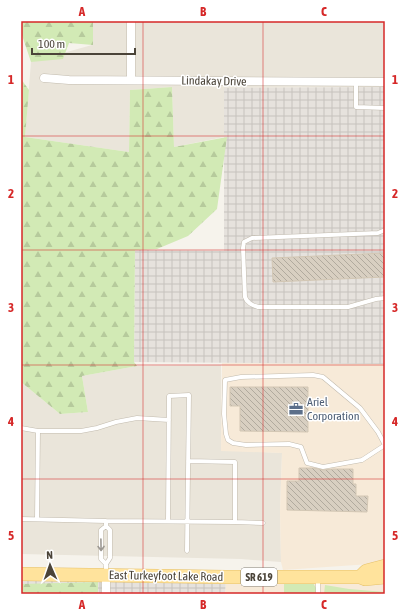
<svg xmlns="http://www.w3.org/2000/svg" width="406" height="615" font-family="'Asap Condensed',sans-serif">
<defs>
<pattern id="industrial-grid" width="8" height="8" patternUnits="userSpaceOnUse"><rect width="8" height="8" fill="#e6e2dd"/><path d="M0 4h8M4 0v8" fill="none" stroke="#c7c3be"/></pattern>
<pattern id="forest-firs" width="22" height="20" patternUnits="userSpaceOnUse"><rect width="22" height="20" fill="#d2eab5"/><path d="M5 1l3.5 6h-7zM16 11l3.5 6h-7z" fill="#b6ca9c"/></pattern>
<pattern id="building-back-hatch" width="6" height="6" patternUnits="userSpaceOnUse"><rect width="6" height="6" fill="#d8cfc1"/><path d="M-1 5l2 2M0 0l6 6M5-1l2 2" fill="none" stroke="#b1aa9e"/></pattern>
</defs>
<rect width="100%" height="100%" fill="#f6f3ec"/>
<!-- residential -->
<path fill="#eae5da" d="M93,21H385V87L224,88V137L174,147L172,87L130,90L129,152L25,137L31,62L92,45Z
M221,365V450L282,453L280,512L281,562L241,559L21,554V382L60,414L88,412L82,376L137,366Z"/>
<!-- commercial -->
<path fill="#f7ead8" d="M222,363L385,364V563L283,570L281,562L280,512L282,453L221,451Z
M226,577L385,582V594H225Z"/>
<!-- industrial -->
<path fill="url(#industrial-grid)" d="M385,87V364L134,362L135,250L224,251V88Z
M21,574L226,577L225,594H21Z"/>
<!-- grass -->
<path fill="#d2eab5" d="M284,583H313L316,588V594H284Z
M325,585L349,589L385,592V594H324Z"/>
<!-- forest -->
<path fill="url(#forest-firs)" d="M21,21H93V45L69,43L63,59L31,62L21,32Z
M21,79L29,90L25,137L129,152L130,90L172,87L174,147L227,137L217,209L188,236L157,249L135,250L134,362L137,366L82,376L88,412L60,414L21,382Z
M98,582V594H21V584Z"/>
<!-- building -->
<path fill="url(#building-back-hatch)" stroke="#d3c7b4" d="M385,253V277L273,282L272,258Z
M230,387H308V432L240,431V406H230Z
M299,468H314L323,470L333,469H353V484H356V496H368L367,512L287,510V481H299Z"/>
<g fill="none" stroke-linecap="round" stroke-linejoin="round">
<defs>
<path id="service" d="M356,83V107L385,108
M385,230L378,233L252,238L244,242L243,248L245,297C247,303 252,305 258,307H348L376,299L385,298
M313,375L323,377L360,408L378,432L385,445L362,460L323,467L307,463L301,447L289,444L246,445L233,443L228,440L226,434L224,414L225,380L241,377Z
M21,428L38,431L37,519
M38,431H81L97,428L116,422L137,418L169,420
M188,461L235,462V522
M21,519L106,521V526L110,530V558L106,564V573
M106,521L235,522L263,523
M168,521L169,396L189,395L187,551
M106,526L101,530V559L106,564
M318,580V594"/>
<path id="minor" d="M131,21V80
M44,78L69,80L385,82
M106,594V575"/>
<path id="primary" d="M21,574L226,577H360L365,579L385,577
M360,577L366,571L385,566"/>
</defs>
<!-- service casing -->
<use href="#service" stroke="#c2bbae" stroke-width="5"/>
<!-- minor casing -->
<use href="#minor" stroke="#c2bbae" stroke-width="9"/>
<!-- primary casing -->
<use href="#primary" stroke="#e6c16a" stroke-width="14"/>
<!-- service -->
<use href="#service" stroke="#fff" stroke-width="4"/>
<!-- minor -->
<use href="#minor" stroke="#fff" stroke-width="8"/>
<!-- primary -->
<use href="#primary" stroke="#ffe39c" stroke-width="13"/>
</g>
<!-- one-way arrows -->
<defs><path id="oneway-shaft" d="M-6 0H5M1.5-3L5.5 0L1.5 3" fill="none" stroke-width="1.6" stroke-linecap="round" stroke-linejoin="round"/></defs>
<use stroke="#9c9892" href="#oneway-shaft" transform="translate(101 545) rotate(89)"/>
<!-- grid -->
<path fill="none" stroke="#d62828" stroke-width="1" stroke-opacity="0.55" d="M143,21V594M263,21V594M21,136H385M21,250H385M21,365H385M21,479H385"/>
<!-- icons -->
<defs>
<symbol id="office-bare" viewBox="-9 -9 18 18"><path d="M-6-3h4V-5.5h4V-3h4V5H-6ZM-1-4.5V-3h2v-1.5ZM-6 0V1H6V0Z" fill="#5c6f8a" stroke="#fff" stroke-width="2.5" paint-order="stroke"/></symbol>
</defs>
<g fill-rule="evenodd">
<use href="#office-bare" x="286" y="399" width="20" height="20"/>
</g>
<g text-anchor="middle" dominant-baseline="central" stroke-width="3" stroke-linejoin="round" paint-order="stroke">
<!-- shield labels -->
<rect fill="#fff" stroke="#817c74" stroke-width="1" x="241" y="568" width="36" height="18" rx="3"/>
<g font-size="11" font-weight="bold" fill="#4b4439">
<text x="259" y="577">SR 619</text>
</g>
<!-- street labels -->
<g font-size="12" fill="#4b4439" stroke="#fff">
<text transform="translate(214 81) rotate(1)">Lindakay Drive</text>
<text transform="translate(166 576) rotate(1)">East Turkeyfoot Lake Road</text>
</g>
<!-- service labels -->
<g font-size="12" fill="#4e5e75" stroke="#fff" text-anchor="start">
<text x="307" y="402">Ariel<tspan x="307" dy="14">Corporation</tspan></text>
</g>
</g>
<!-- border -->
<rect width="406" height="615" fill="none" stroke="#ffffff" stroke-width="44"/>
<!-- north arrow -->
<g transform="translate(50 565) rotate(358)" stroke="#ffffff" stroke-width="3" paint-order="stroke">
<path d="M0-3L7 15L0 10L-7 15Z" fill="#4b4439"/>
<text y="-6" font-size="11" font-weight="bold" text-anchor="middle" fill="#4b4439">N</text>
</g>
<!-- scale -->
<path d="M32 48v6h103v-6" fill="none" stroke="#4b4439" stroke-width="2"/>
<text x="38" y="48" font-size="12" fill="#4b4439" stroke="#ffffff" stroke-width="3" paint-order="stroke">100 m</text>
<rect x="22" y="22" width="362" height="571" fill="none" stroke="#d62828" stroke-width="1.5"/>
<g font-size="13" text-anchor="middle" font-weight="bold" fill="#d62828">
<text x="82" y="16">A</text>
<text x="203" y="16">B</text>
<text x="324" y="16">C</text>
<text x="11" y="84">1</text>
<text x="395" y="84">1</text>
<text x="11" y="198">2</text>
<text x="395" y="198">2</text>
<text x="11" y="312">3</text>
<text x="395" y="312">3</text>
<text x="11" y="426">4</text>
<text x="395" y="426">4</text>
<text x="11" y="540">5</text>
<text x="395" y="540">5</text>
<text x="82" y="609">A</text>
<text x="203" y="609">B</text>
<text x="324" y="609">C</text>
</g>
</svg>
